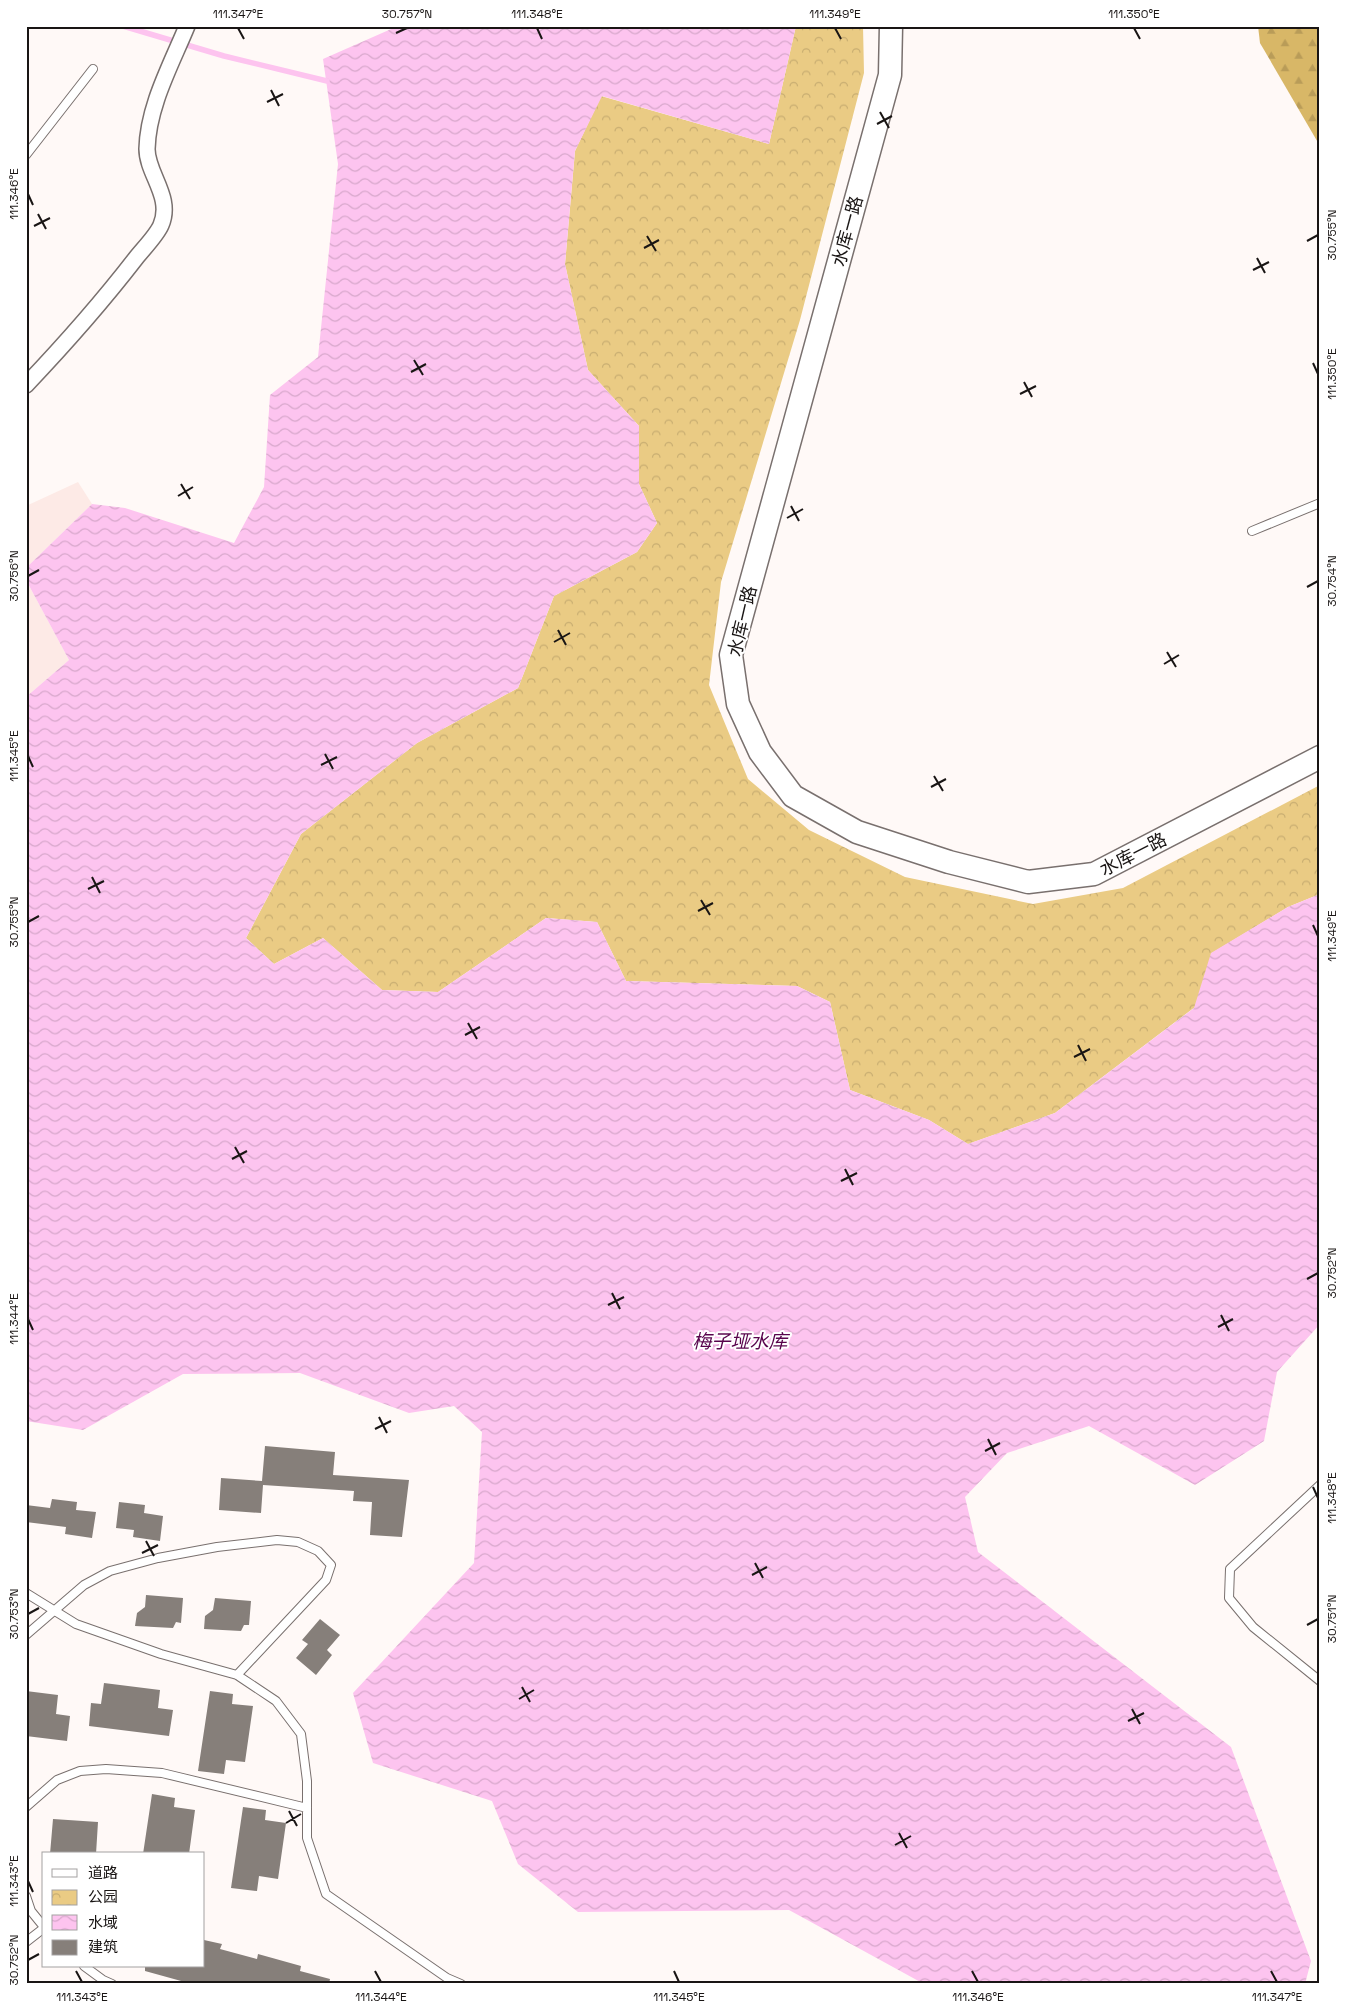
<svg xmlns="http://www.w3.org/2000/svg" width="1346" height="2010" font-family="'Space Grotesk','Noto Sans SC',sans-serif">
<defs>
<pattern id="forest-firs" width="22" height="20" patternUnits="userSpaceOnUse" patternTransform="scale(1.25)"><rect width="22" height="20" fill="#d8b767"/><path d="M5 1l3.5 6h-7zM16 11l3.5 6h-7z" fill="#b99c58"/></pattern>
<pattern id="park-crowns" width="20" height="18" patternUnits="userSpaceOnUse" patternTransform="scale(1.25)"><rect width="20" height="18" fill="#eacb84"/><path d="M2 6a3 3 0 1 1 6 0M12 15a3 3 0 1 1 6 0" fill="none" stroke="#c8ad71"/></pattern>
<pattern id="water-waves" width="16" height="10" patternUnits="userSpaceOnUse" patternTransform="scale(1.25)"><rect width="16" height="10" fill="#fdc4ef"/><path d="M0 5q4-4 8 0t8 0" fill="none" stroke="#d8a8cc"/></pattern>
</defs>
<rect width="100%" height="100%" fill="#fff9f7"/>
<!-- built -->
<path fill="#fdeae6" d="M78,482L92,504L26,568V506Z
M26,580L69,660L26,697Z"/>
<!-- forest -->
<path fill="url(#forest-firs)" d="M1258,26H1320V146L1260,43Z"/>
<!-- park -->
<path fill="url(#park-crowns)" d="M796,26H863L864,73L800,320L721,582L709,685L748,779L809,830L905,877L1033,904L1123,888L1320,785V894L1288,907L1212,953L1195,1007L1055,1113L968,1144L929,1120L850,1090L830,1002L797,986L626,981L597,922L546,918L438,992L382,990L323,938L274,964L246,938L301,834L417,743L518,688L554,596L637,552L657,523L639,484V426L588,370L565,264L575,151L601,96L769,144Z"/>
<!-- water -->
<path fill="url(#water-waves)" d="M398,26H796L769,144L602,96L575,151L565,264L588,370L639,426V484L657,523L637,552L554,596L518,688L417,743L301,834L246,938L274,964L323,938L382,990L438,992L546,918L597,922L626,981L797,986L830,1002L850,1090L929,1120L968,1144L1055,1113L1194,1008L1211,953L1288,907L1320,894V1324L1277,1372L1264,1441L1195,1485L1089,1426L1007,1453L965,1497L978,1552L1231,1747L1311,1961L1305,1984H924L789,1910L578,1912L518,1864L492,1801L373,1763L353,1693L474,1563L482,1432L454,1406L409,1413L300,1373L183,1374L83,1430L26,1421V697L69,660L26,580V568L92,504L125,508L234,543L264,487L270,395L318,357L338,164L323,59Z"/>
<g fill="none" stroke-linecap="round" stroke-linejoin="round">
<!-- stream -->
<path stroke="#fdc4ef" stroke-width="5.5" d="M123,26L224,56L327,81"/>
</g>
<!-- building -->
<path fill="#867f7a" d="M265,1446L335,1452L333,1475L409,1480L402,1537L370,1535L372,1502L353,1501L354,1491L263,1485L261,1513L219,1510L221,1478L262,1481Z
M52,1499L77,1502L76,1510L96,1512L92,1538L65,1534L66,1527L26,1522V1505L50,1508Z
M119,1502L145,1505L144,1513L163,1516L160,1541L133,1537L134,1530L116,1528Z
M146,1595L183,1598L181,1623L176,1622L173,1628L135,1626L137,1613L145,1607Z
M215,1598L251,1601L249,1625H244L241,1631L204,1629L205,1616L213,1610Z
M320,1619L340,1635L327,1650L332,1655L316,1675L296,1658L308,1644L302,1640Z
M104,1683L160,1690L158,1708L173,1710L169,1736L89,1726L91,1703L101,1704Z
M26,1691L58,1695L56,1714L70,1716L67,1741L26,1736Z
M210,1691L233,1694L232,1704L253,1706L245,1762L226,1760L224,1774L198,1771Z
M152,1794L175,1798L174,1807L195,1810L189,1854H143Z
M243,1807L266,1810L265,1820L286,1823L278,1879L259,1876L257,1891L231,1888Z
M53,1819L98,1822L96,1854H50Z
M204,1940L222,1944L220,1949L257,1959L258,1954L301,1966L300,1971L330,1979L329,1984H192L145,1971V1966H204Z"/>
<g fill="none" stroke-linecap="round" stroke-linejoin="round">
<defs>
<path id="lane" d="M26,155L93,69
M1252,531L1320,503
M1320,1485L1230,1569L1229,1598L1253,1627L1320,1681
M26,1593L76,1624L161,1654L237,1675L276,1701L301,1734L307,1781V1838L326,1894L447,1978L461,1984
M26,1635L84,1585L110,1571L158,1558L217,1547L277,1540L298,1542L318,1551L331,1565L326,1580L237,1675
M26,1807L57,1780L80,1771L106,1769L162,1773L307,1808
M26,1896L31,1911L44,1927
M26,1942L44,1928
M84,1966L103,1980L112,1984"/>
<path id="street" d="M26,385C65,344 102,302 136,258C143,249 157,235 161,225C173,197 147,174 147,149C148,106 171,65 187,26"/>
<path id="secondary" d="M891,26L890,75L731,655L738,704L760,752L793,796L857,832L949,862L1028,882L1094,874L1320,757"/>
</defs>
<!-- lane casing -->
<use href="#lane" stroke="#79706e" stroke-width="10"/>
<!-- street casing -->
<use href="#street" stroke="#79706e" stroke-width="18"/>
<!-- secondary casing -->
<use href="#secondary" stroke="#79706e" stroke-width="25"/>
<!-- lane -->
<use href="#lane" stroke="#fff" stroke-width="8"/>
<!-- street -->
<use href="#street" stroke="#fff" stroke-width="15"/>
<!-- secondary -->
<use href="#secondary" stroke="#fff" stroke-width="22"/>
</g>
<!-- ticks -->
<path fill="none" stroke="#191514" stroke-width="2" d="M238,28L244,39M537,28L542,39M835,28L841,39M1134,28L1140,39M396,33L407,28M271,90L279,106M267,102L283,94M880,112L889,128M877,124L892,116M28,194L33,205M38,214L46,229M34,226L50,218M647,236L656,251M1307,241L1318,235M644,248L659,240M1257,258L1265,273M1253,270L1269,262M414,360L423,375M1313,363L1318,374M411,372L426,364M1024,382L1032,397M1020,394L1036,386M181,484L190,499M178,496L193,487M791,506L799,521M787,518L803,509M28,576L39,570M1307,587L1318,581M558,630L566,645M554,642L570,633M1167,652L1176,667M1164,664L1179,655M325,754L333,769M28,756L33,767M321,765L337,757M934,776L943,791M931,787L946,779M92,877L100,893M88,889L104,881M701,900L710,915M698,911L713,903M28,922L39,916M1313,925L1318,936M468,1023L477,1039M465,1035L480,1027M1078,1045L1086,1061M1074,1057L1090,1049M235,1147L244,1163M232,1159L247,1151M845,1169L853,1185M841,1181L857,1173M1307,1279L1318,1273M612,1293L620,1309M608,1305L624,1297M1221,1315L1229,1331M28,1319L33,1330M1218,1327L1233,1319M379,1417L387,1433M375,1429L391,1421M988,1439L996,1455M985,1451L1000,1443M1313,1487L1318,1498M146,1541L154,1556M142,1553L158,1545M755,1563L763,1578M752,1575L767,1567M28,1614L39,1608M1307,1625L1318,1619M522,1687L530,1702M519,1699L534,1690M1132,1709L1140,1724M1128,1721L1144,1713M289,1811L297,1826M286,1823L301,1814M899,1833L907,1848M895,1845L911,1836M28,1881L33,1892M28,1960L39,1954M76,1971L82,1982M375,1971L381,1982M674,1971L679,1982M972,1971L978,1982M1271,1971L1277,1982"/>
<g text-anchor="middle" dominant-baseline="central" stroke-width="4" stroke-linejoin="round" paint-order="stroke">
<!-- street labels -->
<g font-size="18" fill="#191514" stroke="#fff">
<text transform="translate(847 231) rotate(-75)">水库一路</text>
<text transform="translate(742 621) rotate(-77)">水库一路</text>
<text transform="translate(1133 854) rotate(-27)">水库一路</text>
</g>
<!-- water labels -->
<g font-size="19" font-style="italic" fill="#58034c" stroke="#fff">
<text x="740" y="1341">梅子垭水库</text>
</g>
</g>
<!-- border -->
<rect width="1346" height="2010" fill="none" stroke="#ffffff" stroke-width="55"/>
<!-- legend -->
<rect x="42" y="1852" width="162" height="115" fill="#ffffff" stroke="#a3a1a1"/>
<rect x="52" y="1869" width="25" height="8" fill="#ffffff" stroke="#a3a1a1"/>
<text x="88" y="1878" font-size="15" fill="#191514">道路</text>
<rect x="52" y="1890" width="25" height="15" fill="url(#park-crowns)" stroke="#a3a1a1"/>
<text x="88" y="1902" font-size="15" fill="#191514">公园</text>
<rect x="52" y="1915" width="25" height="15" fill="url(#water-waves)" stroke="#a3a1a1"/>
<text x="88" y="1928" font-size="15" fill="#191514">水域</text>
<rect x="52" y="1940" width="25" height="15" fill="#867f7a" stroke="#a3a1a1"/>
<text x="88" y="1952" font-size="15" fill="#191514">建筑</text>
<rect x="28" y="28" width="1290" height="1954" fill="none" stroke="#191514" stroke-width="2"/>
<g font-size="12" text-anchor="middle" fill="#191514">
<text x="238" y="18">111.347°E</text>
<text x="407" y="18">30.757°N</text>
<text x="537" y="18">111.348°E</text>
<text x="835" y="18">111.349°E</text>
<text x="1134" y="18">111.350°E</text>
<text transform="translate(14 194) rotate(-90)" y="4">111.346°E</text>
<text transform="translate(1332 235) rotate(-90)" y="4">30.755°N</text>
<text transform="translate(1332 374) rotate(-90)" y="4">111.350°E</text>
<text transform="translate(14 576) rotate(-90)" y="4">30.756°N</text>
<text transform="translate(1332 581) rotate(-90)" y="4">30.754°N</text>
<text transform="translate(14 756) rotate(-90)" y="4">111.345°E</text>
<text transform="translate(14 922) rotate(-90)" y="4">30.755°N</text>
<text transform="translate(1332 936) rotate(-90)" y="4">111.349°E</text>
<text transform="translate(1332 1273) rotate(-90)" y="4">30.752°N</text>
<text transform="translate(14 1319) rotate(-90)" y="4">111.344°E</text>
<text transform="translate(1332 1498) rotate(-90)" y="4">111.348°E</text>
<text transform="translate(14 1614) rotate(-90)" y="4">30.753°N</text>
<text transform="translate(1332 1619) rotate(-90)" y="4">30.751°N</text>
<text transform="translate(14 1881) rotate(-90)" y="4">111.343°E</text>
<text transform="translate(14 1960) rotate(-90)" y="4">30.752°N</text>
<text x="82" y="2001">111.343°E</text>
<text x="381" y="2001">111.344°E</text>
<text x="679" y="2001">111.345°E</text>
<text x="978" y="2001">111.346°E</text>
<text x="1277" y="2001">111.347°E</text>
</g>
</svg>
